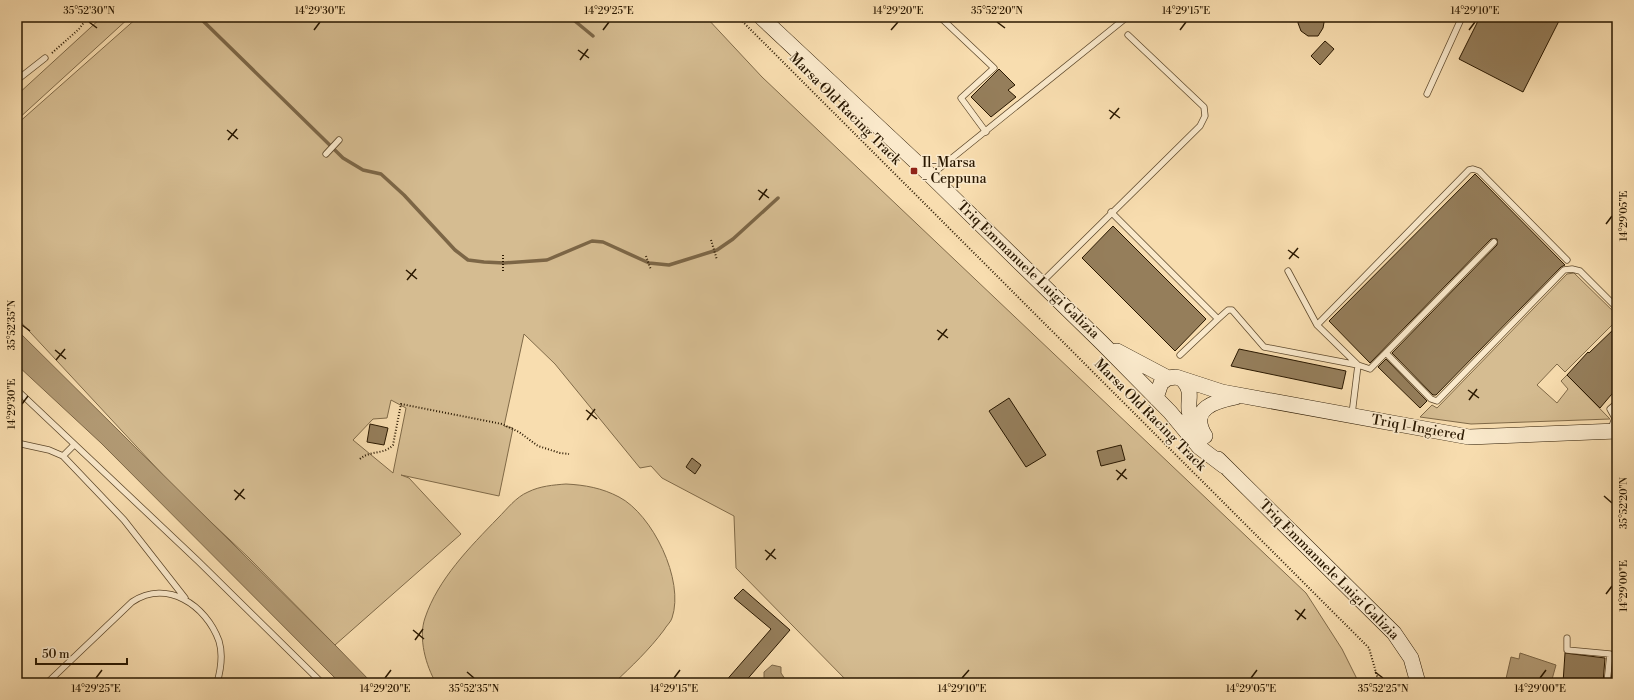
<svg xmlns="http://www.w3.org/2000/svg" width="1634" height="700" font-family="'Libre Bodoni',serif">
<rect width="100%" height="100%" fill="#f8ddaf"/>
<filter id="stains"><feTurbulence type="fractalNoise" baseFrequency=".005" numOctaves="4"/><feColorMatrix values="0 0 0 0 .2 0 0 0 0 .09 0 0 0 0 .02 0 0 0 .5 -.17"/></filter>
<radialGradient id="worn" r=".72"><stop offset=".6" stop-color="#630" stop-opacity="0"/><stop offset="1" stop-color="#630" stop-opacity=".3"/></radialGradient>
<!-- green -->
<path fill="#d5bc91" stroke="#806a48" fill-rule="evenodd" d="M102,17H130L17,120V95Z
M138,17H706L762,77L1306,593L1342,649L1359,683H849L736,568L734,516L662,478L651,466L640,468L555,364L524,334L504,426L513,428L499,496L401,475L409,478L461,534L335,645L248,557L176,489L17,318V124ZM391,400L406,408L393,473L353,440L373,419L387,418Z
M1574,273L1617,315V320L1565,372L1557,364L1537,385L1557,403L1568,389L1561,381L1567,375L1610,419L1471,424L1420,417L1432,405L1437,408L1567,274Z
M566,484C585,485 602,488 619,497C652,514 685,580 672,618C671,622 666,626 664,630C649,650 632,666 614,683H436C426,666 418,638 425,618C438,579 470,547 498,518C507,509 516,497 528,492C540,486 553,485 566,484Z"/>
<!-- water -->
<path fill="#b29a74" stroke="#7c6646" d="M17,330L335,645L372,683H340L101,443L17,365Z
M1520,653L1556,665L1551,683H1505L1511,657L1519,659Z
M772,665L781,667V673L785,679H795L797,683H766L764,679V672Z"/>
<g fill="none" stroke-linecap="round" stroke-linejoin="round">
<!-- stream -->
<path stroke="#7c6646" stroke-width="3.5" d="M199,17L343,158L363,170L381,174L404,195L455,250L468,260L484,262L504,263L547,260L592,241L603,242L649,263L669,265L717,250L733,239L778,198
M570,17L593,36"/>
</g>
<!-- building -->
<path fill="#957e5b" stroke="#2a1800" d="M1298,17H1325L1323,28L1318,36H1308L1301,31L1298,23Z
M1480,17H1561L1523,92L1459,59Z
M1325,41L1334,49L1320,65L1311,56Z
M999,69L1015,85L1008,90L1016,97L991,117L971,97Z
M1475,174L1565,265L1561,267L1436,395H1433L1392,353L1497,245V239H1491L1370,363L1329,321Z
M1113,226L1206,319L1175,351L1082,258Z
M1617,326V388L1600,408L1567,375L1588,352L1589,353Z
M1239,349L1346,371L1342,389L1231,366Z
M1386,359L1427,401L1420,408L1378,367Z
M1009,398L1046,455L1026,467L989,411Z
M370,424L388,428L384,445L367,442Z
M1121,445L1125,460L1101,466L1097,451Z
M692,458L701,465L695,474L686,467Z
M743,589L790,630L744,683H724L771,629L734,598Z
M1565,653L1605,658L1603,683H1563Z
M1614,658H1617V683L1611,682Z"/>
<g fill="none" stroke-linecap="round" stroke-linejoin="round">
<defs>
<path id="lane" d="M940,17L994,68L961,98L986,132
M17,80L45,58
M1427,94L1462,17
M326,154L339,140
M931,175L1127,17
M1111,212L1218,319L1180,355
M1288,271L1317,325L1358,365L1352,414
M1041,283L1200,126L1205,116L1204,107L1128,35
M1218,319L1228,310H1232L1264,347L1358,365L1370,369L1494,242
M1317,325L1469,170L1473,169L1479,171L1567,260
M1387,354L1431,399L1437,401L1564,270L1572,269L1580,271L1617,308
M17,390L198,561L322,683
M1611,429L1615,418L1610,409L1617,403
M17,443L49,450L63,456L124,520L185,598
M63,456L74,445
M1567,638V650L1610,654L1607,683
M47,683L132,602C167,579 206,605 219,641C223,654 221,669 217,683"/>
<path id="secondary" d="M761,17L930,175L1102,343L1170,412L1199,447L1224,466
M1117,351L1168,378
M1183,380C1193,392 1188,396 1189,410C1190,421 1195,430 1201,440
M1156,398L1161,383L1168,378L1176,377L1222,392L1469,437L1617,431
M1205,436C1188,408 1216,401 1236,397
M1218,459L1394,633L1411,658L1418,683"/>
</defs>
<!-- lane casing -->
<use href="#lane" stroke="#5e492c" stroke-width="7"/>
<!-- secondary casing -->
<use href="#secondary" stroke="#2a1800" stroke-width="16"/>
<!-- path -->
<path stroke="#2a1800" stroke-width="2" stroke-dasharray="1 2" stroke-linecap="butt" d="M738,17L1369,648L1379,683
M52,53L79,29L88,17
M711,240L717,260
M503,255V271
M646,256L651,270
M360,459C370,450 384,455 393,445L401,404L502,424L519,432L538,446L560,453L569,454"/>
<!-- lane -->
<use href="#lane" stroke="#fae9cb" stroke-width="5.5"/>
<!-- secondary -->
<use href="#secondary" stroke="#fae9cb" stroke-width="15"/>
</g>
<!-- ticks -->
<path fill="none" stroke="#2a1800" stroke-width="1.5" d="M89,22L97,28M997,22L1005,28M314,30L320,22M603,30L609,22M891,30L898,22M1180,30L1186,22M1469,30L1475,22M578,50L589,58M580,60L588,49M1109,110L1120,118M1110,119L1119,108M227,130L238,139M228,140L237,129M758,190L769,198M759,200L767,189M1606,224L1612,216M1288,250L1299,258M1289,259L1298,248M406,270L417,279M407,280L416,269M22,325L30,331M937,330L948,338M938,340L947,329M55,350L66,359M56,360L65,349M1468,390L1479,398M1469,400L1477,389M22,404L28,396M586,410L597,419M587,420L595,409M1116,470L1127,479M1117,480L1126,469M234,490L245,499M1604,496L1612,503M235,500L244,489M765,550L776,559M766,560L775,549M1606,594L1612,586M1295,610L1306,619M1297,620L1305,609M413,630L424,639M415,640L423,629M467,672L474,678M1375,672L1383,678M96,678L102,670M385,678L391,670M674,678L680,670M962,678L969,670M1251,678L1257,670M1540,678L1546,670"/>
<!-- markers -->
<rect fill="#8f2418" stroke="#fae9cb" stroke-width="1.5" x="910" y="167" width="8" height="8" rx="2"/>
<g text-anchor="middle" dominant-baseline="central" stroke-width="3" stroke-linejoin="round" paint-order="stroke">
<!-- street labels -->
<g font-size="14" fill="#2a1800" stroke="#fae9cb">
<text transform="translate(845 109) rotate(45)">Marsa Old Racing Track</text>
<text transform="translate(1028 270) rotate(44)">Triq Emmanuele Luigi Galizia</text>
<text transform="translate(1150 415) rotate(45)">Marsa Old Racing Track</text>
<text transform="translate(1418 428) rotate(10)">Triq l-Ingiered</text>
<text transform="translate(1329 570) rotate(45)">Triq Emmanuele Luigi Galizia</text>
</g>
<!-- poi labels -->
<g font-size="14" fill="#2a1800" stroke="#fae9cb" text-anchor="start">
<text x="922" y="163">Il-Marsa<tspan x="922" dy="16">- Ċeppuna</tspan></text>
</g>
</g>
<!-- margin -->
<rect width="1634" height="700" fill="none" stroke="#f8ddaf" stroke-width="44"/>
<!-- scale -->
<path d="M36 658v6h91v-6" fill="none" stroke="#2a1800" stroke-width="2"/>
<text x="42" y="658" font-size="12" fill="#2a1800" stroke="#fae9cb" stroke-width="3" paint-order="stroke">50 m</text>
<rect x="22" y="22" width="1590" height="656" fill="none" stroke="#2a1800" stroke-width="1.5"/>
<g font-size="10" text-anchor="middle" fill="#2a1800">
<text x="89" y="14">35°52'30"N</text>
<text x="320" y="14">14°29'30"E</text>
<text x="609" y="14">14°29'25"E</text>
<text x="898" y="14">14°29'20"E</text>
<text x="997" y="14">35°52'20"N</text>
<text x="1186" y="14">14°29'15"E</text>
<text x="1475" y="14">14°29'10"E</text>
<text transform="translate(1623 216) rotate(-90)" y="4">14°29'05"E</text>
<text transform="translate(11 325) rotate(-90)" y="4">35°52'35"N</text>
<text transform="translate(11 404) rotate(-90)" y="4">14°29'30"E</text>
<text transform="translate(1623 503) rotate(-90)" y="4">35°52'20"N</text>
<text transform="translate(1623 586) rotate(-90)" y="4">14°29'00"E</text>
<text x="96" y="692">14°29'25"E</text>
<text x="385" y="692">14°29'20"E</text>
<text x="474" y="692">35°52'35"N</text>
<text x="674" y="692">14°29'15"E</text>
<text x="962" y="692">14°29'10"E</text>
<text x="1251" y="692">14°29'05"E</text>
<text x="1383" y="692">35°52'25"N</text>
<text x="1540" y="692">14°29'00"E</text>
</g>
<rect width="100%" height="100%" filter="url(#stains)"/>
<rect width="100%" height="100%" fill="url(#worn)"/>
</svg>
